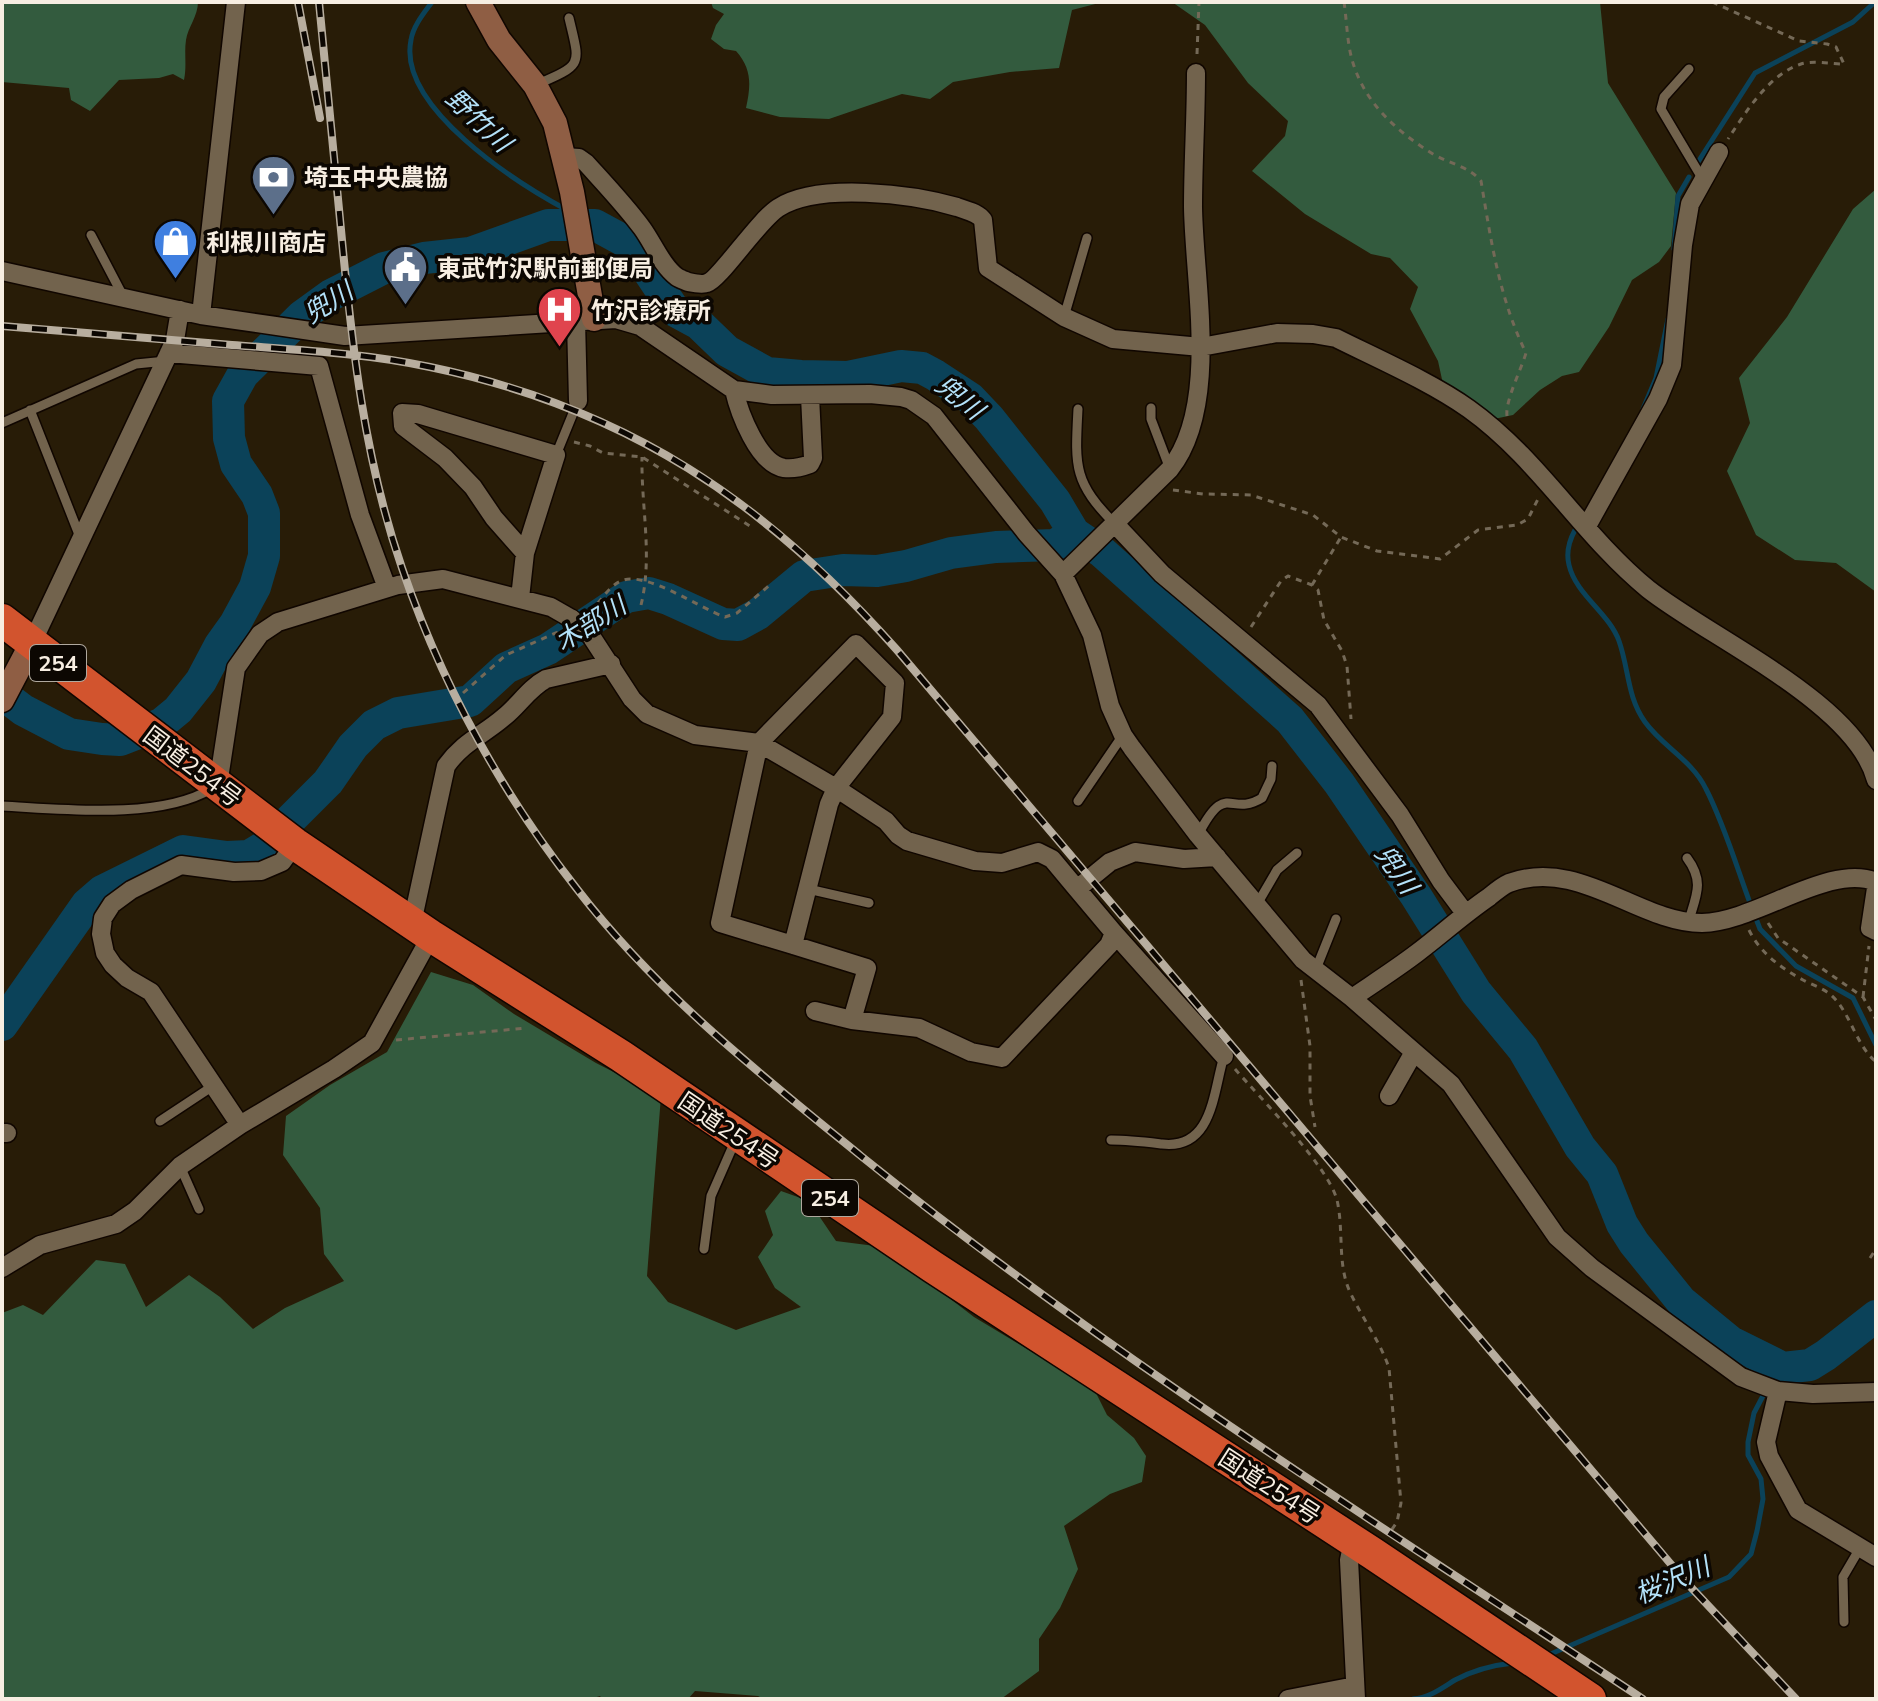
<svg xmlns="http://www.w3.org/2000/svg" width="1878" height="1701" font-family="Mulish,'Noto Sans JP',sans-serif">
<rect width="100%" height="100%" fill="#281c07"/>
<!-- forest -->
<path fill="#335b3e" d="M2,2H198C198,16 188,27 186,40C184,53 187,65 184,80L173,74L159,78L119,80L90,111L71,100L69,88L2,82Z
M711,2H1103L1072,10L1059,68L1010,72L953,82L930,99L902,94L829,119L780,117L746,108C751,85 752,69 736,51L724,49L711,39L716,25L724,14L713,8Z
M1172,2H1600L1608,83L1676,193L1671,246L1659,262L1632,280L1609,327L1579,372L1562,376L1540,390L1513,415L1494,419L1443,384L1438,361L1410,309L1418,287L1390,258L1371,254L1305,214L1252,171L1285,136L1288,121L1248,83L1205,25Z
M1876,189V592L1836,563L1795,560L1756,535L1727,471L1750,423L1739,378L1787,317L1853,209Z
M431,972L473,985L514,1014L596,1063L661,1096L647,1276L668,1302L736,1330L801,1307L775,1288L758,1257L773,1235L765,1211L781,1191L809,1201L836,1241L883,1247L974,1317L1094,1389L1107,1415L1134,1438L1146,1456L1142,1482L1110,1494L1064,1526L1078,1569L1060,1608L1039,1639V1671L1001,1699H764L758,1696L695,1691L688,1699H602L600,1696L590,1699H2V1313L23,1305L43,1315L96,1260L125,1264L146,1307L189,1275L220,1297L253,1329L285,1308L344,1281L324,1254L320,1208L283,1155L286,1116L330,1085L387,1052Z"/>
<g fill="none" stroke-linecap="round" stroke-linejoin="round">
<!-- stream -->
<path stroke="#0b4259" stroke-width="5" d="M432,2C424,13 413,26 411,40C397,107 517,183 567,210
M1698,162L1755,73L1853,22L1875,2
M1674,249L1678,196L1689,177
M1643,409L1656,378L1668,319
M1575,530C1569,541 1566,553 1569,565C1576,595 1609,613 1619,641C1629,669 1627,697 1645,722C1663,747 1692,760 1706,789C1724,824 1736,865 1750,903
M1755,916L1760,929L1796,966L1853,998L1876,1045
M1771,1384L1783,1368
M1546,1656L1729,1577L1751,1554L1757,1531L1763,1499L1761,1479L1748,1455V1442L1754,1413L1765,1392
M1413,1699C1429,1698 1442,1688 1455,1680C1472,1671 1494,1665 1513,1663"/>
<!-- river -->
<path stroke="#0b4259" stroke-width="32" d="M2,694L23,710L69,734L102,739L120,740L161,724L178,710L201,681L220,645L235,624L255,587L264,556V513L257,495L236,464L229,438L228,401L243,374L302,316L331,295L384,268L424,258L470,253L548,225H595L630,244L675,311L699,324L727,351L767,373L801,376L848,377L901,366L922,368L935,375L970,398L989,418L1055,501L1074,533L1102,552L1290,720L1339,783L1416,896L1476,992L1523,1049L1580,1147L1602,1174L1622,1224L1634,1243L1681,1301L1731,1342L1783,1368L1810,1365L1826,1355L1876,1316
M286,824L328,782L353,746L374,725L398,713L470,701L506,668L548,649L626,597L649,593L668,599L723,624L738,625L758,614L804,576L843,570L877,571L906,566L951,553L996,547L1055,545L1074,533
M2,1025L87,904L102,891L183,851L227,857L249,856L267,845"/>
<defs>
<path id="lane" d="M1689,69L1664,97L1661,109L1702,178
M538,84C584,64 580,65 569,18
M91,235L123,296
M1064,317L1087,238
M1151,408V419L1170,469
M1078,409C1075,466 1073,482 1115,524
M30,410L80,537
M2,423L136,364L166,361
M556,455L578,401
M1078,801L1123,735
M2,806C62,809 159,820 211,789
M1198,835C1227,779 1229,818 1262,798L1271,779L1272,766
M1687,858C1705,882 1696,896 1688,923
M808,889L869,903
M1256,906L1277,870L1297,853
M1316,969L1336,919
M160,1121L213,1086
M1111,1140C1129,1140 1145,1142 1162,1144C1213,1150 1213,1092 1224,1056
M180,1166L199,1209
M704,1249L711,1196L736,1139
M1844,1622L1843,1577L1860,1548"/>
<path id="street" d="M564,157L579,158L586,163C605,184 625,205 642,228C653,243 662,266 677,277C680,279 686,281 688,282C693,283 702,285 707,283C719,280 758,221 778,208C818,182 913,194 957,207C967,211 977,212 983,220L988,268L1064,317L1113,339L1201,347L1277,333L1313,334L1336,338C1378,359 1431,382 1469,409C1539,459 1582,535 1648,589C1710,638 1856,703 1876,780
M2,271L201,315L345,336L616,319L640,326L734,390L772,395L870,394L901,397L911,400L934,416L1027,534L1063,574L1092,635L1110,706L1123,735L1132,748L1198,835L1303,960L1352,998L1451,1084L1557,1237L1592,1268L1741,1377L1778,1391L1813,1394L1876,1392
M201,315L236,2
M576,321L578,401
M169,353L319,366L360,515L387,588
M734,390C739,412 758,464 784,468C792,469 802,467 810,464L813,458L810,396
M1115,524L1162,574L1318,705L1400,815L1441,881L1465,913
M1587,526L1658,399L1672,365L1683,245L1690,204L1719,152
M1063,574L1170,469C1220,406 1194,283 1193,207C1193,163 1196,118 1196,73
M520,598L525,553L556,455L418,414L402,413L403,426L445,458L473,487L494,518L525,553
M591,636L632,699L647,714L695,735L759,743L836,788L886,821L898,835L907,841L975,861L1002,863L1038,852L1052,859L1077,889L1110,862L1135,852L1184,859L1217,857
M32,643L169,353L175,340L180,310
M856,644L895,683L892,717L836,788L829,804L793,945L720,923L759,743Z
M218,785L236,668L260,634L278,622L398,585L443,579L551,607L572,619
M1876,888L1870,928L1876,931
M412,923L446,766C464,741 482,736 504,717C519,705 529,688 546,679L611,664
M1114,933L1224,1056
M793,945L867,968L852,1020L815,1011
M1352,998C1374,983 1396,969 1417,953C1442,934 1464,914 1489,897C1495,892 1502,886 1509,883C1579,857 1639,923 1702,923C1756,922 1830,862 1876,882
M852,1020L919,1028L971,1052L1002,1058L1109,945L1114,933L1077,889
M1389,1096L1414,1052
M240,1125L151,992L127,978L113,965L105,953L101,934L103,918L112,904L131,890L181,865L234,872L261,871L282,862L295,844
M2,1133H7
M2,1268L40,1245L116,1224L135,1211L180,1166L240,1125L334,1069L372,1043L431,936
M1778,1391L1766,1442L1769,1456L1798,1510L1876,1557
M1353,1541L1349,1560L1356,1699
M1288,1699L1355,1686"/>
<path id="secondary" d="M478,2L499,40L535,85L555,123L572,192L594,319
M2,700L32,643"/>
<path id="highway" d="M2,620L295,844L431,936L621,1056L933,1267L1372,1553L1590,1699"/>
</defs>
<!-- lane casing -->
<use href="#lane" stroke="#100600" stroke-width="12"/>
<!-- street casing -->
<use href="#street" stroke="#100600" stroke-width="21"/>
<!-- secondary casing -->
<use href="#secondary" stroke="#100600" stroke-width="27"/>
<!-- highway casing -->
<use href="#highway" stroke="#100600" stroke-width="35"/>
<!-- path -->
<path stroke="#746957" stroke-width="3" stroke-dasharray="6 6" stroke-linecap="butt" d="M1344,2C1347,22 1347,44 1353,63C1366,105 1398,132 1433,154C1450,164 1468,166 1481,181C1491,240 1499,298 1526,353C1521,370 1505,401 1507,416
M1712,2L1799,41L1827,44L1836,47L1844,64C1831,64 1813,60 1801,64C1768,75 1746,112 1728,139
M1197,54L1199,2
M574,442L590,446L603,453L642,457L753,528
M1173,490L1203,494L1251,495L1313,515L1341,537L1377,551L1440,559L1478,530L1517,525L1528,519L1538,499
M1312,585L1341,537
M641,605C653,556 641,507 642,457
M589,611C601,603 607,587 621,581C645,570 699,608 725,617L737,613L771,584
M1251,627L1281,581L1288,576L1312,585L1318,590L1324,620L1342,651L1347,666L1351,719
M463,693L506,655L560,631
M1768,923L1778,938L1863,997L1876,1020
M1749,930C1760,953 1781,968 1803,980C1812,985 1823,988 1831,995C1851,1013 1855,1044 1876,1062
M1301,980L1310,1046V1096L1315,1127
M1863,997L1869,946
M396,1040L527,1028
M1235,1069C1261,1099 1328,1166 1337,1200C1344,1230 1337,1264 1350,1292C1362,1318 1380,1341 1389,1368L1401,1503L1397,1522L1388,1535
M1870,1258L1876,1249"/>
<!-- lane -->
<use href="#lane" stroke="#72634d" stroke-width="9"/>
<!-- street -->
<use href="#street" stroke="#72634d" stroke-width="18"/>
<!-- secondary -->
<use href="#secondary" stroke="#8f5e44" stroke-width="24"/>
<!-- highway -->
<use href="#highway" stroke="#d2542e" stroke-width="32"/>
<defs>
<path id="rail" d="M298,2L320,118
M319,2C326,78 334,154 341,230C352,346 364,458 402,568C442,685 501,792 577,889C657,993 760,1074 861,1156C1108,1355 1378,1524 1643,1699
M2,326C79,332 155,339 232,345C298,350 365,353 430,367C627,408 766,502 897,650L1686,1582L1796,1699"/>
</defs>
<!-- rail casing -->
<use href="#rail" stroke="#b8ae9f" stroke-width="8"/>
<!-- rail -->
<use href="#rail" stroke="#0c0702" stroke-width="5" stroke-dasharray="15" stroke-linecap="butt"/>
<defs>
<path id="street-bridge" d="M572,619L591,636"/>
</defs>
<!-- street-bridge casing -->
<use href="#street-bridge" stroke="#100600" stroke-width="21" stroke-linecap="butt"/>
<!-- street-bridge -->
<use href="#street-bridge" stroke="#72634d" stroke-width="18"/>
</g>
<!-- icons -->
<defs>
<symbol id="bank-pin" viewBox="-11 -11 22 30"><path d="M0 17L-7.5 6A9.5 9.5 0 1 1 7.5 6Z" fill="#5c6f8a" stroke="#0c0702"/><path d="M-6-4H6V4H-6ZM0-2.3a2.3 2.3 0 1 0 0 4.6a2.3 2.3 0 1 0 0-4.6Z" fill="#fff"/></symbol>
<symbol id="shop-pin" viewBox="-11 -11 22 30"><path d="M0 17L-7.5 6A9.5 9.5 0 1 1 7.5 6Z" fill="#3f7fe0" stroke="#0c0702"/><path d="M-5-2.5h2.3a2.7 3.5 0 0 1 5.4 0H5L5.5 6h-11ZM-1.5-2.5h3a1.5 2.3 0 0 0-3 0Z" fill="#fff"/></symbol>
<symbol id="civic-pin" viewBox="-11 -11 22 30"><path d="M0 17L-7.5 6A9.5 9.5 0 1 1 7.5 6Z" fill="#5c6f8a" stroke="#0c0702"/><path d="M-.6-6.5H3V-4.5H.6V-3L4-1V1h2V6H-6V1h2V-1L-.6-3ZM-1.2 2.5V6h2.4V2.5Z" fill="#fff"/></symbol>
<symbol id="hospital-pin" viewBox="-11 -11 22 30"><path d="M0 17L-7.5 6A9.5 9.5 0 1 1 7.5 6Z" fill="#e0444e" stroke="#0c0702"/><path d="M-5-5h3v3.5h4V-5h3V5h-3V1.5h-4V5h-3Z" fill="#fff"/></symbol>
</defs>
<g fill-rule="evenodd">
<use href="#bank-pin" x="248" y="152" width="51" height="69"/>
<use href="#shop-pin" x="150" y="216" width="51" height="69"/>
<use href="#civic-pin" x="380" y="242" width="51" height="69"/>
<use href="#hospital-pin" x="534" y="284" width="51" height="69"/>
</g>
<g text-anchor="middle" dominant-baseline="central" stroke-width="7" stroke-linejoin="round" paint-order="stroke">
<!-- shield labels -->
<g fill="#0c0702" stroke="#b0a99f" stroke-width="2">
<rect x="30" y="645" width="56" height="36" rx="6"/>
<rect x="802" y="1180" width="56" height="36" rx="6"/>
</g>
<g font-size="22" font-weight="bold" fill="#f7eee2">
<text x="58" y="663">254</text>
<text x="830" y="1198">254</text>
</g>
<!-- poi labels -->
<g font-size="24" font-weight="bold" fill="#f7eee2" stroke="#0c0702" text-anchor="start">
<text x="304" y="177">埼玉中央農協</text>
<text x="206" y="242">利根川商店</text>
<text x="437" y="268">東武竹沢駅前郵便局</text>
<text x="591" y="310">竹沢診療所</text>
</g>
<!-- street labels -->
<g font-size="24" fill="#f7eee2" stroke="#0c0702">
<text transform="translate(193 766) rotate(37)">国道254号</text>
<text transform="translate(729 1130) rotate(34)">国道254号</text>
<text transform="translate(1270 1486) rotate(33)">国道254号</text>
</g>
<!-- water labels -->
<g font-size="26" font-style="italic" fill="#b3e1f9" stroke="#0c0702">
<text transform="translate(479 120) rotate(43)">野竹川</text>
<text transform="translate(328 302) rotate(-32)">兜川</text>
<text transform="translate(960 397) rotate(39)">兜川</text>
<text transform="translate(590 623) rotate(-32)">木部川</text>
<text transform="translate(1397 869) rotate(55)">兜川</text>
<text transform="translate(1672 1580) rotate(-23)">桜沢川</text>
</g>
</g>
<!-- border -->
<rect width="1878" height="1701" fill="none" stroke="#f7eee2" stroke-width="8"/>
</svg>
